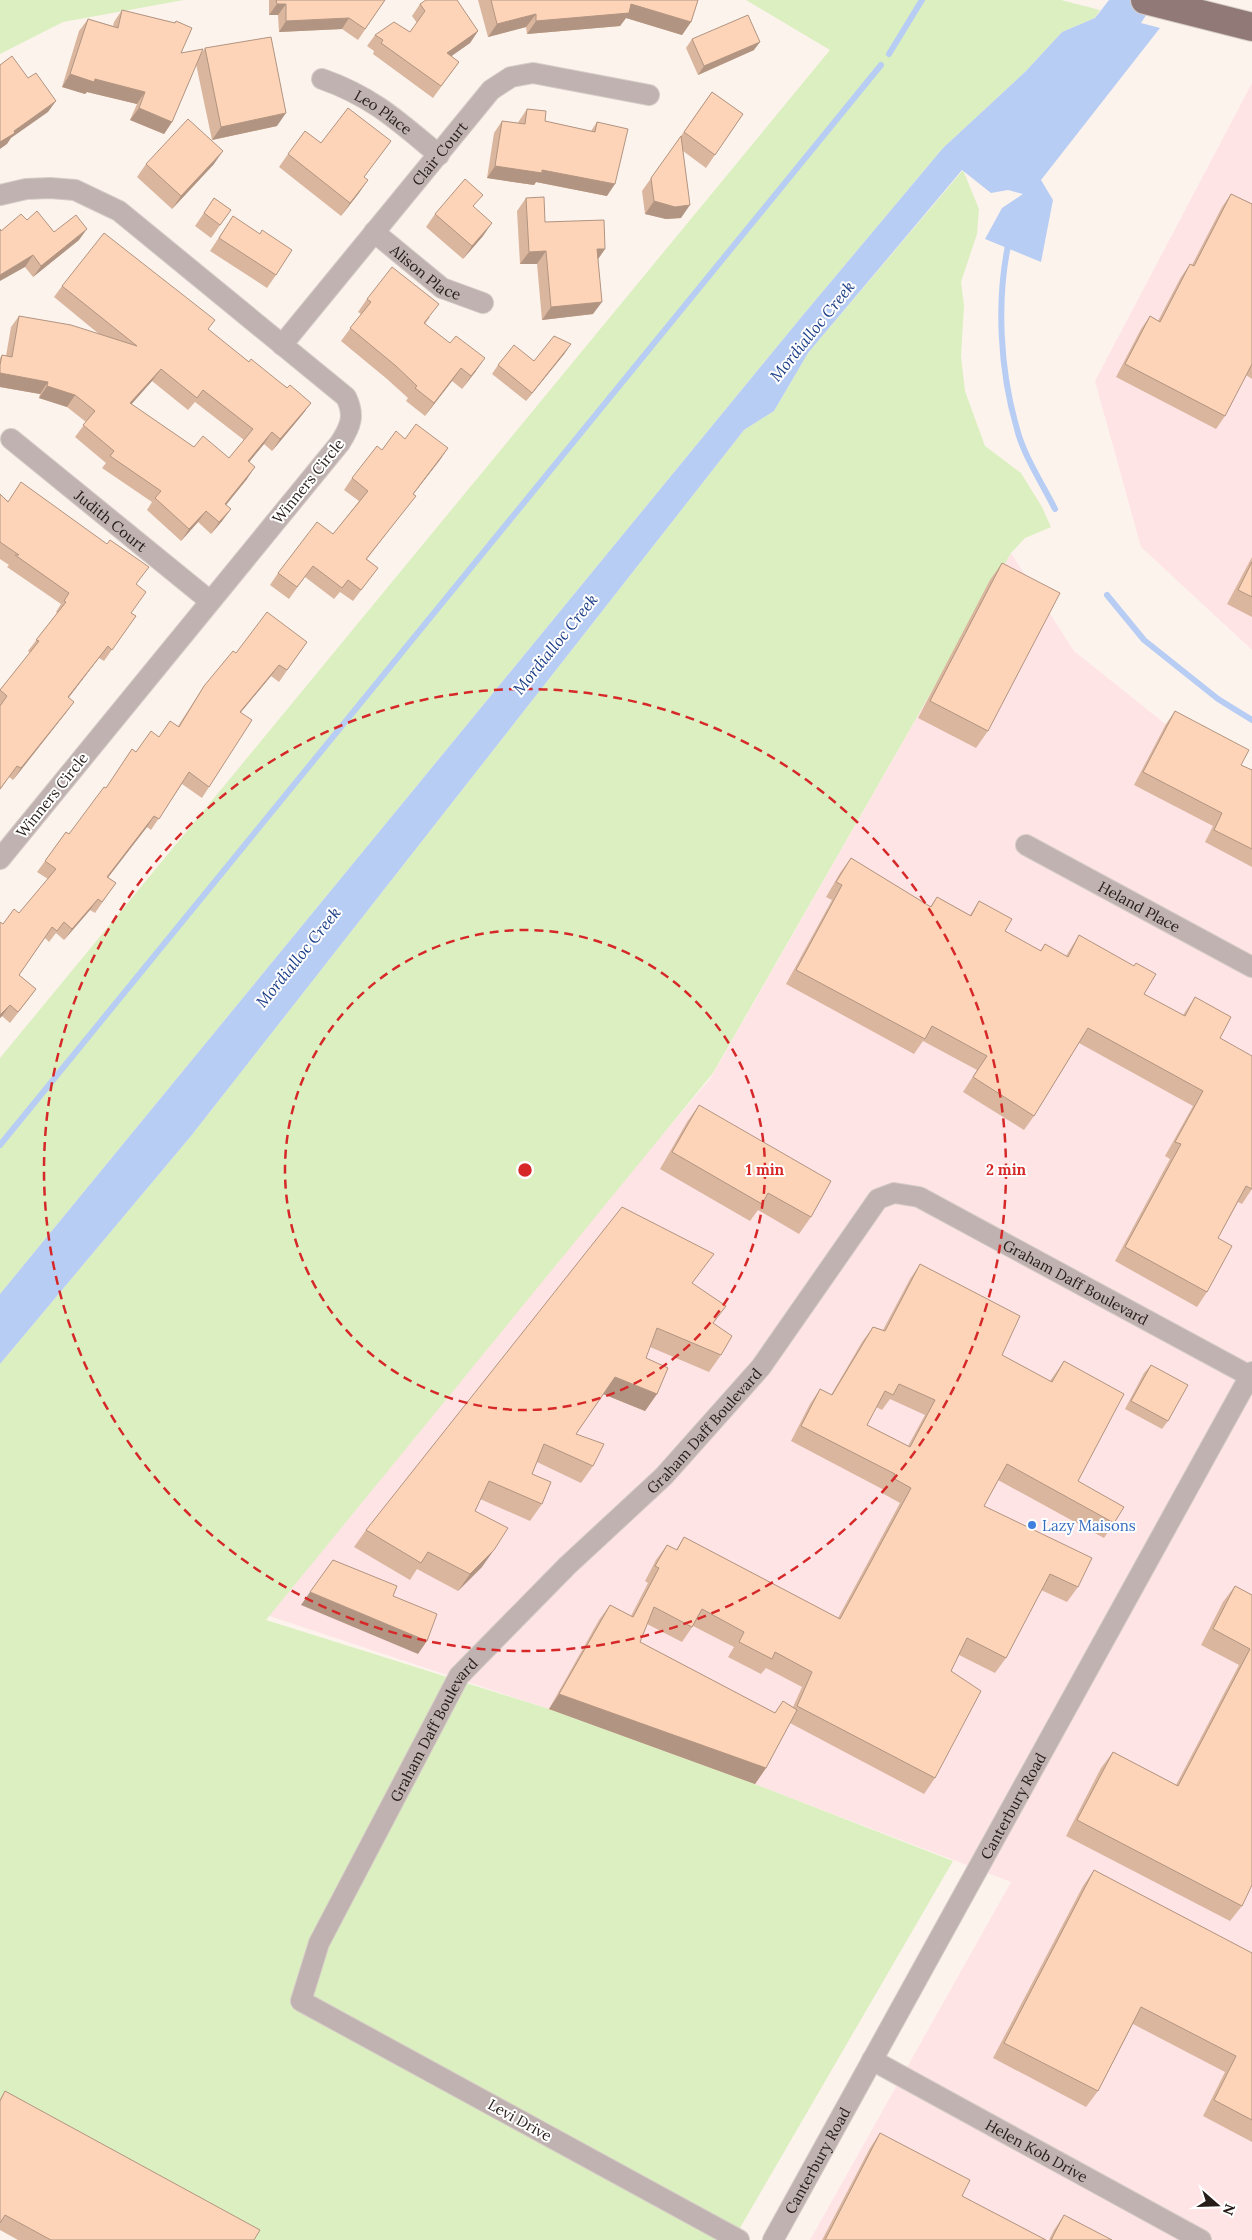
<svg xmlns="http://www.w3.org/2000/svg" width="1252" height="2240" font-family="Lora,serif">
<rect width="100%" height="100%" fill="#fdf3ed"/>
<!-- industrial -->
<path fill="#ffe4e6" d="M1252,83V650L1141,547L1095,381Z
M1011,553L1074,651L1223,770L1252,787V2240H810L1011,1882L755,1784L549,1709L254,1611L710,1079Z"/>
<!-- green -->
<path fill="#dcefc0" d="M0,0H184L63,22L0,54Z
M746,0H1061L1100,10L1095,18L1062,32L1026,71L943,148L803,315L0,1294V1058L830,50Z
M963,170L979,209L977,234L961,282L964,306L961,356L965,391L985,446L1021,473L1042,507L1051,527L1025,538L1011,553L713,1073L266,1620L549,1709L755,1784L953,1861L733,2240H246L0,2106V1364L191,1136L744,430L774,411L808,353Z"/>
<!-- water -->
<path fill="#b8cdf4" d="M1109,0H1156L1141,23L1160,28L1041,180L1053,200L1041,262L985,239L1002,208L1023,194L1008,190L991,193L962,170L808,353L774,411L744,430L191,1136L0,1364V1294L803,315L943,148L1026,71L1062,32L1095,18Z"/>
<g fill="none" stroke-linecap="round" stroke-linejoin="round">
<!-- stream -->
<path stroke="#b8cdf4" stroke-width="6" d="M889,54L922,0
M1009,241C996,300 1000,371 1017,429C1023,454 1043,485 1055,509
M1107,595L1144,640L1218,699L1252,720
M0,1145L881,65"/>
<defs>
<g id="street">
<path id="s1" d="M322,79C373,97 398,121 439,155"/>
<path d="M0,195L26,189L50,188L75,190L119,211L346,397C355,415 351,426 340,443L0,859"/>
<path id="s2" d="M374,232L442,288L483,303"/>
<path id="s3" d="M282,345L491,90L511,77L533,73L649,95"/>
<path id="s4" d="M11,439L210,601"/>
<path id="s5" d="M1026,845L1252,967"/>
<path id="s6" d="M872,2060L1201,2240"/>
<path id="s7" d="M739,2240L301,2001L319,1943L459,1676L567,1566L664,1476L761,1367L878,1199L894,1193L919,1197L1250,1376"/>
<path id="s8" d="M773,2240L1252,1372"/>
</g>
<path id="primary" d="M1145,0L1252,27"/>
</defs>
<!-- street casing -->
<use href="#street" stroke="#d6ccc7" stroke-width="22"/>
<!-- primary casing -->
<use href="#primary" stroke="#d6ccc7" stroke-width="30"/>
<!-- street -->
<use href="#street" stroke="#bfb2b0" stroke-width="20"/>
<!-- primary -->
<use href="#primary" stroke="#907977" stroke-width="28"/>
</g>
<!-- wall -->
<path fill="#dab69e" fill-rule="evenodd" d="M269,0H385L358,40L342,29L279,32L278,15H269Z
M478,0H698L691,22L682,35L626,18L620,26L527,34L526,27L488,37Z
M420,4L478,31L470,43L451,56L459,62L433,98L373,54L374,51L367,46L375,35L410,32L417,23L412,16Z
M122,10L174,23L176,21L181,53L201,54L205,48L277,126L212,140L196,64L172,122L164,134L130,120L137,104L87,92L85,94L62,87L79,31L88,19L113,26L114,22Z
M692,39L754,50L698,75L686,48Z
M712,92L743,114L706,168L683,151L681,218L666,219L645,214L642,191Z
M527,109L545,121L591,131L597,122L607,196L536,182L534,185L487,178L494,133L502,121L518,123L519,121Z
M391,141L364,177L359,193L341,216L279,167L288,154L321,143Z
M146,164H214L172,209L137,177Z
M1231,194L1252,204V379L1246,375L1225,416L1216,429L1116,377L1141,329L1150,316L1158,321L1181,277L1190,264L1192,265L1222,207Z
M214,198L231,210L211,238L195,226Z
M526,198L545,222L605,249L598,259L593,314L542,320L537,264H520L517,211Z
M474,207L483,236L463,259L426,227L435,214Z
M233,216L276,275L267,288L210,251Z
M27,220L54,232L79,240L33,277L25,267L1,231Z
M62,286L208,330L249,362L311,403L302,415L272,451L264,444L249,462L247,479L226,505L231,509L222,521L211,534L198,522L181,541L147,510L152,502L102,468L106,463L75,437L86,422L67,407L39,398L40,394L0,387V358L2,355L6,356L11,327L19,316L99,334L54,297ZM152,381L188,410L195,402L244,440L229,458L194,447L131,404Z
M367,299L430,317L425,324L476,371L462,389L452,381L425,416L406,401L408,398L387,379L341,341L361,314L358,312Z
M565,353L526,401L492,374L498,365L534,361Z
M405,439L448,448L413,494L416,496L407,507L367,559L378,568L353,601L340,592L334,599L305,577L289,599L270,585L278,573L333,534L359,501L344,490L352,478L382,450Z
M0,494L8,501L136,584L131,613L136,616L104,661L99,658L68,698L74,702L65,714L13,780L9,777L0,790V690L30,653L28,651L57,613L56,612L61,604L7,567L9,565L0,559Z
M1252,557V617L1227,604Z
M1002,563L988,731L976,748L918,718L990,580Z
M307,642L279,682L271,676L241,712L209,787L202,798L182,784L151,830L147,827L108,877L116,883L95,913L90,910L64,940L56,933L49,942L45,938L19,975L36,989L28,1000L10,1023L2,1016L0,1018V922L3,924L19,913L48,879L37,872L66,832L69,834L106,788L132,749L136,752L159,737L178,726L204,686L236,653Z
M1175,711L1241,765L1252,770V867L1205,842L1213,826L1134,785L1166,724Z
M851,858L930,907L937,897L970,915L979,901L1005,931L1040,951L1045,944L1066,956L1079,935L1144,994L1183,1015L1195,997L1220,1038L1252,1189L1242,1204L1238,1202L1218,1238L1207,1292L1197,1307L1115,1261L1170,1159L1165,1156L1193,1106L1079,1043L1034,1116L1024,1130L963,1092L977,1070L923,1041L914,1054L786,984L832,900L826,897L840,873Z
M699,1105L811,1217L799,1234L758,1210L750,1221L660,1169L687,1122Z
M920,1264L1002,1355L1050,1381L1064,1361L1078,1481L1114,1523L1104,1538L998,1480L984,1506L1078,1587L1067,1602L1041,1590L1006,1658L995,1673L959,1655L951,1671L935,1778L924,1794L790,1723L766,1768L755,1784L549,1709L599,1620L610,1605L631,1616L648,1583L645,1581L656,1560L667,1545L676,1550L684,1537L838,1618L900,1503L882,1493L884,1490L791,1441L810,1404L820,1389L831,1395L862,1342L873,1327L883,1330L910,1279ZM890,1399L925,1415L908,1446L867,1425L876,1407L882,1410ZM647,1624L682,1642L693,1626L734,1647L728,1657L761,1674L766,1668L802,1687L793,1707L783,1701L775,1713L640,1642Z
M693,1284L714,1324L721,1355L709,1372L650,1347L646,1358L657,1394L645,1411L603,1394L576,1434L593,1466L581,1483L537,1462L532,1474L542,1504L530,1521L480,1499L475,1511L482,1567L458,1591L417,1569L410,1580L354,1547L366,1530Z
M1151,1365L1168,1421L1162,1429L1125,1409L1144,1373Z
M1235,1586L1252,1595L1242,1906L1230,1921L1066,1836L1101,1768L1113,1752L1176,1785L1239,1665L1201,1645L1223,1602Z
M1094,1870L1252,1953V2142L1203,2116L1225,2072L1133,2024L1098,2091L1086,2107L993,2058L1083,1886Z
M5,2091L254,2240H18L0,2230V2099Z
M880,2133L962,2196L1046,2240H822L870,2148Z
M1064,2215L1112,2240H1049L1054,2230Z"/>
<!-- shaded-wall -->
<path fill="#b19481" d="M277,4H286L278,15H269Z
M631,4L691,22L682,35L626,18L620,26L527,34L536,21Z
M536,14L526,27L488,37L497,24Z
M349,18L342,29L279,32L286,21Z
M478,31L470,43L439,65L447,53Z
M760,42L754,50L698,75L704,66Z
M70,74L95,79L145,92L137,104L87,92L85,94L62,87Z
M56,101L48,112L11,138L7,144L0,149V142L14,131Z
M139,108L172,122L164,134L130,120Z
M286,113L277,126L212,140L221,127Z
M223,151L214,164L172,209L181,196Z
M495,166L542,170L615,184L607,196L536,182L534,185L487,178Z
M368,180L359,193L341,216L350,203Z
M654,201L690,205L681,218L666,219L645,214Z
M492,223L483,236L463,259L472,246Z
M87,229L79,240L33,277L41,266Z
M597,249H605L596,262Z
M546,251L537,264H520L529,252Z
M33,255L25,267L0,281V275Z
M602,302L593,314L542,320L551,307Z
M571,344L565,353L526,401L532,393Z
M485,358L476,371L462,389L471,376Z
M461,368L452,381L425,416L434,403Z
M161,369L152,381L122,415L130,403Z
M0,373L48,382L40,394L0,387Z
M47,386L75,395L67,407L39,398Z
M311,403L302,415L272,451L280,439Z
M272,432L264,444L240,473L248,461Z
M448,448L440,460L405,505L413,494Z
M255,467L247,479L217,516L225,504Z
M231,509L222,521L211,534L219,522Z
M206,511L198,522L181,541L189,529Z
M108,646L99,658L60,709L68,697Z
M279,665L271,676L232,723L240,712Z
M74,702L65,714L13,780L21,768Z
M154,816L147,827L100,888L107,877Z
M98,899L90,910L64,940L72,929Z
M10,1005L2,1016L0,1018V1015Z
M615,1377L657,1394L645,1411L603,1394Z
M494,1550L482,1567L458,1591L470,1574Z
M310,1592L427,1641L418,1654L301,1605Z
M559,1694L766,1768L755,1784L549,1709Z"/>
<!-- building -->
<path fill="#fdd4b8" stroke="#b19481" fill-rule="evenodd" d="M276,0H385L365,29L349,18L286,21V4H277Z
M426,0H457L478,31L447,53L459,62L441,86L381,43L383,40L375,35L394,22L410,32L425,11L420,4Z
M491,0H698L691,22L631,4L629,13L536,21V14L497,24Z
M122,10L175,23L176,21L192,28L181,53L203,49L172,122L139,108L145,92L95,79L94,82L70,74L88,19L118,28Z
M748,15L760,42L704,66L692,39Z
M271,37L286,113L221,127L205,48Z
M12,56L28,78L36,73L56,101L14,131L15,133L0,142V65Z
M712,92L743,114L715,155L684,132Z
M348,108L391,141L364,177L368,180L350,203L288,154L305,131L321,143Z
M527,109L546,111L545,121L595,132L597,122L628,129L615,184L542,170V173L495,166L502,121L525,124Z
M188,119L223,151L181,196L146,164Z
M681,136L690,205L675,207L654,201L651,178Z
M465,179L483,195L473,206L492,223L472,246L435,214Z
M1231,194L1252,204V364L1225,416L1125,364L1150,316L1160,322L1190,264L1194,266Z
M544,197L545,222L604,220L605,249H597L602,302L551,307L546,251L529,252L526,198Z
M214,198L231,210L220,225L204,213Z
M37,211L54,232L76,215L87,229L41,266L33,255L0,275V229L1,231L21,214L27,220Z
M233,216L260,234L262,230L292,250L276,275L219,238Z
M104,233L215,320L208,329L249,362L251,359L287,388L290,385L311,403L280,439L272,432L248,461L255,467L225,504L231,509L219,522L206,511L189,529L155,498L161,491L110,456L114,451L83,425L95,411L75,395L47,386L48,382L0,373V365L2,355L12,357L19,316L71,325L137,346L62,286ZM161,369L197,398L203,390L253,429L229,458L203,436L194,447L130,403Z
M392,267L439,304L424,323L450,343L456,336L485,358L471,376L461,368L434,403L415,388L417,386L396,366L350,328L371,302L367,299Z
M554,336L571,344L532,393L498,365L514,345L534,361Z
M416,424L448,448L413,494L416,496L366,559L378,568L361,590L348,580L342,588L313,566L297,587L278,573L317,522L333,534L368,491L352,478L377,446L382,450L396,431L405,439Z
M21,482L107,544L110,540L149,567L136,584L146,592L131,613L136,616L112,650L108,646L68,697L74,702L21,768L17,766L0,789V706L7,696L0,690L39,641L36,640L66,602L64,601L69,593L15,555H19L0,542V494L8,502Z
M1252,562V597L1238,590Z
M1002,563L1060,593L988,731L930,701Z
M267,612L307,642L287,670L279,665L240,712L252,720L209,787L189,772L159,819L154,816L107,877L116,883L102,902L98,899L72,929L64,922L57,931L52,927L19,975L36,989L18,1012L10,1005L0,1015V922L3,924L14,909L19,913L56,869L45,861L66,832L69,834L104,787L106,788L132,749L136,752L151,731L159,737L170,721L179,727L204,686L233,651L236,653Z
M1175,711L1249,750L1241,765L1252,770V849L1214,830L1222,813L1143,772Z
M851,858L931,907L937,897L971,916L979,901L1012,919L1005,931L1041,951L1045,944L1068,957L1079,935L1134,966L1136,963L1156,974L1144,994L1185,1016L1195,997L1231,1017L1220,1038L1252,1056V1189L1246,1186L1218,1238L1232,1246L1207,1292L1125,1247L1181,1144L1175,1142L1203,1091L1088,1028L1034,1116L973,1077L987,1056L932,1026L925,1039L796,970L842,885L836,882Z
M699,1105L831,1181L811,1217L768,1193L762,1204L672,1152Z
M622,1207L714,1254L692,1283L726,1306L713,1323L732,1336L721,1355L657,1328L646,1358L668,1368L657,1394L615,1377L576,1434L604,1444L593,1466L544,1444L532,1474L551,1482L542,1504L489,1481L475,1511L508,1528L494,1550L470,1574L428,1552L421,1563L366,1530Z
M920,1264L1020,1316L1002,1355L1052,1382L1064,1361L1124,1394L1078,1481L1124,1507L1114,1523L1007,1464L984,1506L1092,1558L1078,1587L1050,1574L1006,1658L967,1638L951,1671L981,1691L935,1778L797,1706L812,1672L775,1652L772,1659L739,1642L744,1632L702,1609L692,1627L654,1607L640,1642L775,1713L783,1701L797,1710L766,1768L559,1694L610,1605L633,1617L659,1568L655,1566L667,1545L677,1550L684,1537L840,1619L911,1488L893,1478L895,1474L801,1426L820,1389L832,1395L873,1327L885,1331ZM899,1384L935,1400L910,1447L867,1425L885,1391L893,1395Z
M1151,1365L1188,1385L1168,1421L1131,1401Z
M333,1560L397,1586L393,1596L437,1614L427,1641L310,1592Z
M1235,1586L1252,1595V1885L1242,1906L1077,1820L1113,1752L1178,1786L1250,1649L1213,1629Z
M1094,1870L1252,1953V2120L1214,2100L1236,2056L1141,2007L1098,2091L1004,2043Z
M5,2091L260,2230L254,2240H51L5,2215L0,2223V2101Z
M880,2133L970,2180L962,2196L1046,2240H825Z
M1064,2215L1112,2240H1051Z"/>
<!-- distance rings -->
<g fill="none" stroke="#d62828" stroke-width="2.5" stroke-dasharray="9 6">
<circle cx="525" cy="1170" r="240"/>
<circle cx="525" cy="1170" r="481"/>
</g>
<!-- markers -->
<circle fill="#3f7fe0" stroke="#fff" stroke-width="2" cx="1032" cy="1525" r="5"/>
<g text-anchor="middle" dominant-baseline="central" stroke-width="4" stroke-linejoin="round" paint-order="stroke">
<!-- street labels -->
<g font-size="15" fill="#261d18" stroke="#fff">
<text stroke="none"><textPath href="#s1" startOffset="70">Leo Place</textPath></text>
<text stroke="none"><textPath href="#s3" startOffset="248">Clair Court</textPath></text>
<text stroke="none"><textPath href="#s2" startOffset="66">Alison Place</textPath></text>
<text transform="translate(308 481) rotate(-51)">Winners Circle</text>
<text stroke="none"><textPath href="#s4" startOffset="129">Judith Court</textPath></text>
<text transform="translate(52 795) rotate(-51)">Winners Circle</text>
<text stroke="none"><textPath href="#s5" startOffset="129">Heland Place</textPath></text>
<text stroke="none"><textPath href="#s7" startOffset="1719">Graham Daff Boulevard</textPath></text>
<text stroke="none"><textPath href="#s7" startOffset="1208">Graham Daff Boulevard</textPath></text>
<text stroke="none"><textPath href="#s7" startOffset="802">Graham Daff Boulevard</textPath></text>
<text stroke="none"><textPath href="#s8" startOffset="496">Canterbury Road</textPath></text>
<text transform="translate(520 2120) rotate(29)">Levi Drive</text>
<text stroke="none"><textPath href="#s6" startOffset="188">Helen Kob Drive</textPath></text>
<text stroke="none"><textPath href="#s8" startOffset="91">Canterbury Road</textPath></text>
</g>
<!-- shop labels -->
<g font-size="15" fill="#366cbe" stroke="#fff" text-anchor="start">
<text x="1042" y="1525">Lazy Maisons</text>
</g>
<!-- water labels -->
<g font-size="16" font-style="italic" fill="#1c3e88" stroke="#fff">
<text transform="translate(812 331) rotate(-51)">Mordialloc Creek</text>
<text transform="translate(555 644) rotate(-51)">Mordialloc Creek</text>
<text transform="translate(298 957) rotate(-51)">Mordialloc Creek</text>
</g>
</g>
<circle cx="525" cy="1170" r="8" fill="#d62828" stroke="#fff" stroke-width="2.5"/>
<g font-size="15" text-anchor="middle" font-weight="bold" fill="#d62828" stroke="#fff" stroke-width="4" stroke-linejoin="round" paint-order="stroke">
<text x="765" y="1175">1 min</text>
<text x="1006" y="1175">2 min</text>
</g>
<!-- north arrow -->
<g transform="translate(1217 2205) rotate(110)" stroke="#ffffff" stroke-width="4" paint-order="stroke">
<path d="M0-4L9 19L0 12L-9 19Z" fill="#261d18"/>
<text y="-8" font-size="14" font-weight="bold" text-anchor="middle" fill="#261d18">N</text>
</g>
</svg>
